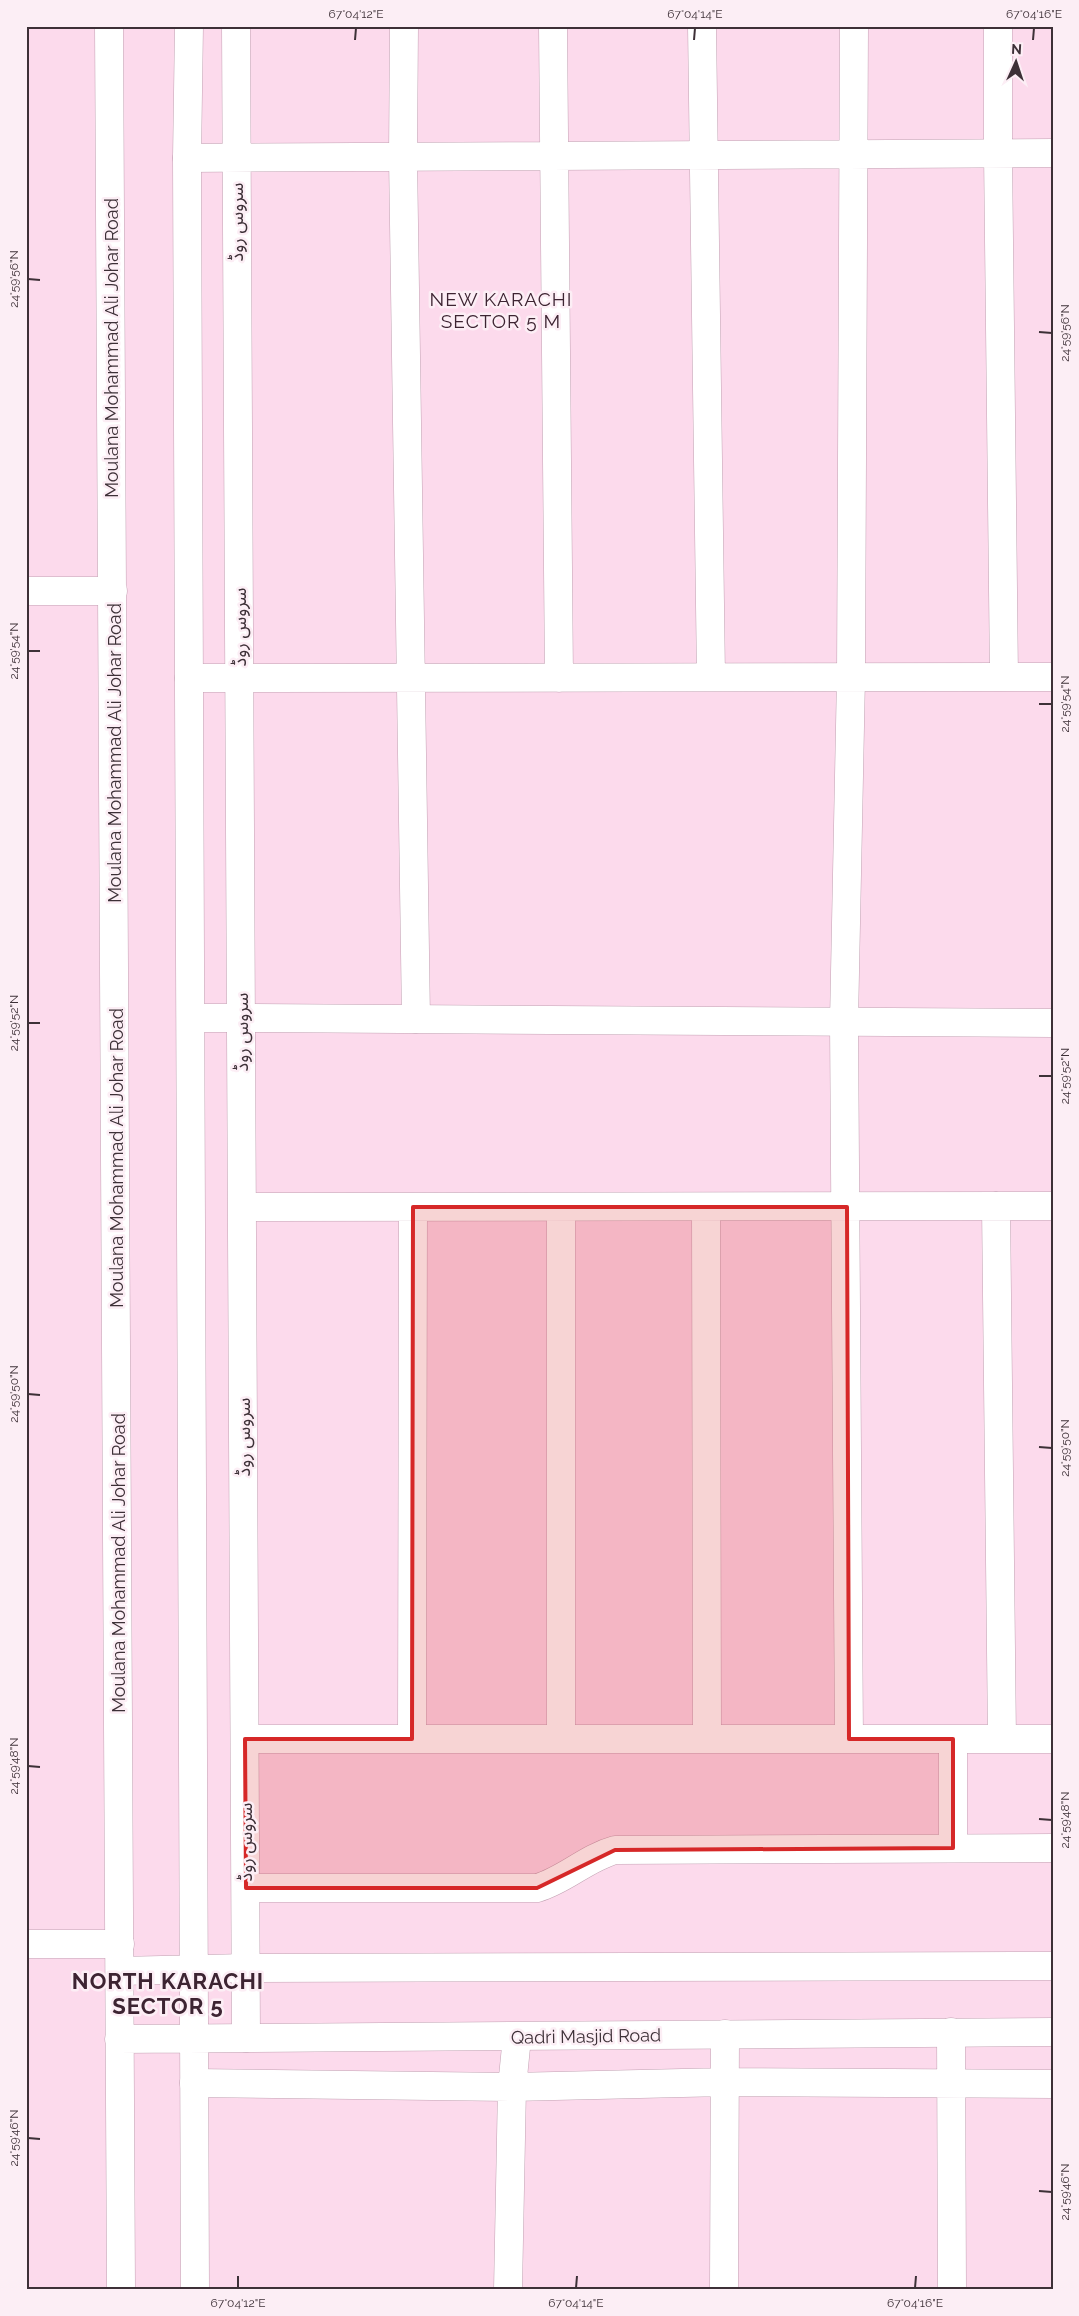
<svg xmlns="http://www.w3.org/2000/svg" width="1079" height="2316" font-family="Raleway,'Noto Sans Arabic',sans-serif">
<rect width="100%" height="100%" fill="#fcdaec"/>
<g fill="none" stroke-linecap="round" stroke-linejoin="round">
<defs>
<path id="street" d="M236,26L246,2038
M404,26L403,157L416,1019
M553,26L559,678
M702,26L711,677
M998,26V153L1004,677
M187,158L1053,153
M189,678L1053,677
M191,1018H241
M996,1206L1002,1739
M242,1207L1053,1206
M561,1207V1739
M706,1207L707,1739
M245,1739H1053
M412,1739L413,1207
M849,1739L844,1022L851,677L854,26
M953,1739V1848
M246,1888H537C565,1880 586,1858 615,1850L1053,1848
M26,1944H120
M951,2032L952,2290
M194,2083L512,2087L725,2082L1053,2084
M508,2290L512,2087L517,2037
M724,2290L725,2034"/>
<path id="secondary" d="M109,26L121,2290
M189,26L187,158L195,2290
M26,591H113
M241,1018L1053,1023
M120,1971L246,1968L1053,1966
M119,2039L1053,2032"/>
</defs>
<!-- street casing -->
<use href="#street" stroke="#c2a2b3" stroke-width="29"/>
<!-- secondary casing -->
<use href="#secondary" stroke="#c2a2b3" stroke-width="29"/>
<!-- street -->
<use href="#street" stroke="#fff" stroke-width="28"/>
<!-- secondary -->
<use href="#secondary" stroke="#fff" stroke-width="28"/>
</g>
<!-- marked area -->
<path fill="#d62828" fill-opacity="0.2" stroke="#d62828" stroke-width="4" stroke-linejoin="round" d="M413,1207H847L849,1739H953V1848L615,1850L537,1888H246L245,1739H412Z"/>
<!-- ticks -->
<path fill="none" stroke="#3d3037" stroke-width="2" d="M355,40L356,28M694,40L695,28M1033,40L1034,28M28,279L40,280M1039,332L1052,333M28,651H40M1039,704H1052M28,1023H40M1039,1076H1052M28,1394L40,1395M1039,1447L1052,1448M28,1766L40,1767M1039,1819L1052,1820M28,2138L40,2139M1039,2191L1052,2192M238,2288V2276M576,2288L577,2276M915,2288L916,2276"/>
<g text-anchor="middle" dominant-baseline="central" stroke-width="5" stroke-linejoin="round" paint-order="stroke">
<!-- street labels -->
<g font-size="18" fill="#3d3037" stroke="#fceef5">
<text transform="translate(236 222) rotate(-90)">سروس روڈ</text>
<text transform="translate(111 348) rotate(-90)">Moulana Mohammad Ali Johar Road</text>
<text transform="translate(239 627) rotate(-90)">سروس روڈ</text>
<text transform="translate(114 753) rotate(-90)">Moulana Mohammad Ali Johar Road</text>
<text transform="translate(241 1032) rotate(-90)">سروس روڈ</text>
<text transform="translate(116 1158) rotate(-90)">Moulana Mohammad Ali Johar Road</text>
<text transform="translate(243 1437) rotate(-90)">سروس روڈ</text>
<text transform="translate(118 1563) rotate(-90)">Moulana Mohammad Ali Johar Road</text>
<text transform="translate(245 1842) rotate(-90)">سروس روڈ</text>
<text transform="translate(586 2036) rotate(-1)">Qadri Masjid Road</text>
</g>
<!-- neighbourhood labels -->
<g font-size="19" letter-spacing="1" fill="#3d2432" stroke="#fceef5">
<text x="501" y="299">NEW KARACHI<tspan x="501" dy="22">SECTOR 5 M</tspan></text>
</g>
<!-- district labels -->
<g font-size="22" font-weight="bold" letter-spacing="1" fill="#3d2432" stroke="#fceef5">
<text x="168" y="1981">NORTH KARACHI<tspan x="168" dy="25">SECTOR 5</tspan></text>
</g>
</g>
<!-- border -->
<rect width="1079" height="2316" fill="none" stroke="#fceef5" stroke-width="55"/>
<!-- north arrow -->
<g transform="translate(1016 62) rotate(3)" stroke="#fceef5" stroke-width="4" paint-order="stroke">
<path d="M0-4L9 19L0 12L-9 19Z" fill="#3d3037"/>
<text y="-8" font-size="14" font-weight="bold" text-anchor="middle" fill="#3d3037">N</text>
</g>
<rect x="28" y="28" width="1024" height="2260" fill="none" stroke="#3d3037" stroke-width="2"/>
<g font-size="12" text-anchor="middle" fill="#3d3037">
<text x="356" y="18">67°04'12"E</text>
<text x="695" y="18">67°04'14"E</text>
<text x="1034" y="18">67°04'16"E</text>
<text transform="translate(14 279) rotate(-90)" y="4">24°59'56"N</text>
<text transform="translate(1065 333) rotate(-90)" y="4">24°59'56"N</text>
<text transform="translate(14 651) rotate(-90)" y="4">24°59'54"N</text>
<text transform="translate(1065 704) rotate(-90)" y="4">24°59'54"N</text>
<text transform="translate(14 1023) rotate(-90)" y="4">24°59'52"N</text>
<text transform="translate(1065 1076) rotate(-90)" y="4">24°59'52"N</text>
<text transform="translate(14 1394) rotate(-90)" y="4">24°59'50"N</text>
<text transform="translate(1065 1448) rotate(-90)" y="4">24°59'50"N</text>
<text transform="translate(14 1766) rotate(-90)" y="4">24°59'48"N</text>
<text transform="translate(1065 1820) rotate(-90)" y="4">24°59'48"N</text>
<text transform="translate(14 2138) rotate(-90)" y="4">24°59'46"N</text>
<text transform="translate(1065 2192) rotate(-90)" y="4">24°59'46"N</text>
<text x="238" y="2307">67°04'12"E</text>
<text x="576" y="2307">67°04'14"E</text>
<text x="915" y="2307">67°04'16"E</text>
</g>
</svg>
